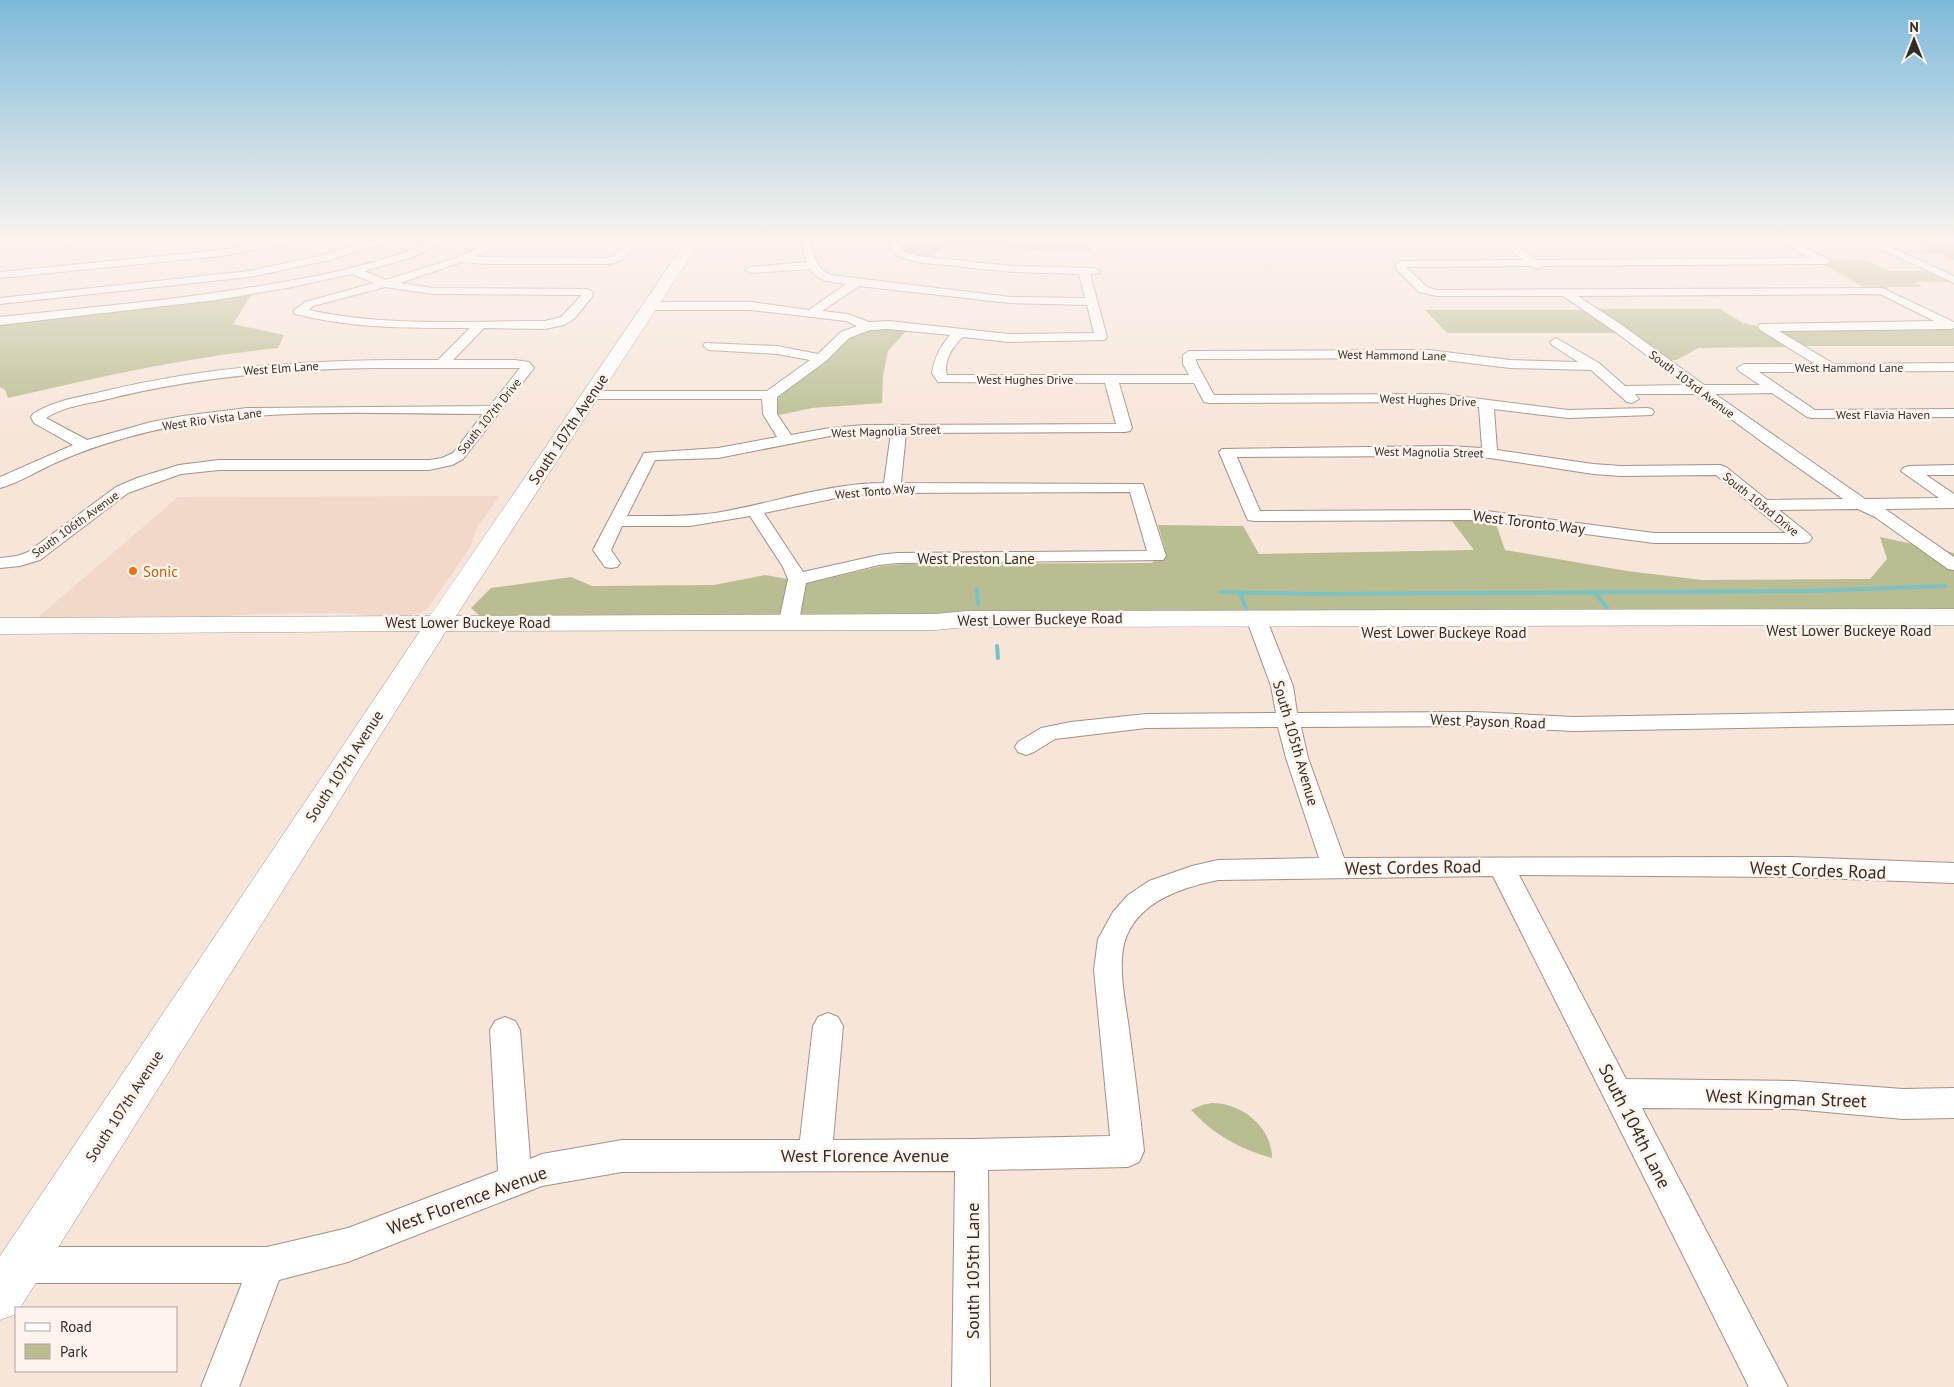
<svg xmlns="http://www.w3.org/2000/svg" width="1954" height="1387" font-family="'PT Sans',sans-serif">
<rect width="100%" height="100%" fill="#f7e5d9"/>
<!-- built -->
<path fill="#f1d8c8" d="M500,496L477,527L471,546L428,608L419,613L403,616L379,617L345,613L251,614L207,618L36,619L178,497Z"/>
<!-- green -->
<path fill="#b9bd91" d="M947,240H1088L1092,251H1043L960,243L945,246L930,258L917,256L901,249L900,246L939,243Z
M1910,240H1954V260L1940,253H1903L1896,251L1931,250Z
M1822,259L1866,260L1890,271H1934L1954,282H1914L1923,287H1890L1882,291H1871L1817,261Z
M251,295L233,324L284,335L278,348C187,357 98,377 8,398L5,390L0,387V325Z
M1597,309H1720L1743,323L1757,326L1790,347L1698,348L1677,360H1669L1621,324Z
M1425,310H1582L1617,333H1447Z
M1954,325V346H1803L1764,327Z
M868,326L909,328L888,351L883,376L882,403L812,408L770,417V395L845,335Z
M1481,519L1495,521L1505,550L1627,571L1702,580L1870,579L1887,559L1880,537L1954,553V610L480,616L471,608L491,588L571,577L592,586L714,585L765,575L809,583L882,566L905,564L1151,563L1164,555L1165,549L1158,525L1243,526L1259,554L1474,550L1451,520Z
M1212,1103C1242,1103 1272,1127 1272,1158C1240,1149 1214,1135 1191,1110L1202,1105Z"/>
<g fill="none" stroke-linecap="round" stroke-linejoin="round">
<!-- stream -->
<path stroke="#7bc2c4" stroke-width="4" d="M977,589L978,604
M1221,592L1310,594L1810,591L1945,586
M1240,593L1247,611
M1595,593L1608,609
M997,646L998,658"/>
<defs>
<path id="minor" d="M64,240H76L66,246L61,243Z
M276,240H297L292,243L221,256L0,278V272L221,250Z
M374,240H390L389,242L325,261L249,277L0,304V298L249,271L319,256Z
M436,240H449L410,258L364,271L386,280L453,259L495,240H508L475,257L608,258L614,256L628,240H638L622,260L609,264H486L462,262L400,283L433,288L587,289L593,292L592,297L574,319L564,325L545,329L484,328L453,360H515L529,362L534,368L463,459L452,465L429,470H219L181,474L128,493L40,560L20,566L0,568V558L17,556L28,552L116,487L137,478L179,465L219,460H429L442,458L453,453L483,414C373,414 260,406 152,431C118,439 86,449 55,463C37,471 19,483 0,488V477L73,445L34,423L31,417L33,414C54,400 81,397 105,391C219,364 322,359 438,360L470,328C408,328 356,329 295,314L293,311L305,302L374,283L352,274L287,288L216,300L0,325V317C90,307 181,300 271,284C327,275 383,263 436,240ZM385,287L433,294L582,295L561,317L545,321C467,321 385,327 309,310L313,306ZM375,368H520L490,406L247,408L183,416L151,422L87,440L46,418C64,406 87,404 108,399C196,377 284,369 375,368Z
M801,240H811C813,254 817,270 831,275L1010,297L1085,298L1079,274L1012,272L917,262L897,256L886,240H896L905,252L918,256L1012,266L1095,268L1100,271L1099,273L1090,274L1107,337L1105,340L1009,342L963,337C953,346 943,361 947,375H1189L1183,364V355L1189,351L1429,350L1510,360L1578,362L1552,345L1550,342L1556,338L1599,363L1625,386L1687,385L1614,331L1563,296H1437L1419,292L1396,269V264L1401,261L1523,260L1499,240H1510L1537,260L1811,258L1778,240H1791L1831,261L1826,264L1543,266L1538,269L1532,266L1406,267L1427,287L1437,290L1882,288L1954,322V328L1951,329L1779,331L1834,364L1954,363V371L1759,372L1815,410L1954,409V417L1812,418L1807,417L1772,393L1715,394L1865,499L1939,498L1901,471L1903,468L1909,466L1954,465V475H1926L1954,494V508L1885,509L1954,557V570L1948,569L1875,517L1858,509L1779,510L1809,534L1812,538L1809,542L1803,543H1654L1479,520L1254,521L1248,520L1246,516L1219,452L1222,449L1447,446L1482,448L1479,407L1441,402L1209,403L1204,402L1194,383H1119L1132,428L1130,431L1125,432L906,433L901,483L1143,484L1166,556L1163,560L897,563L879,565L806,583L799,621L796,625L789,627L782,625L779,621L788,579L783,567L750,516L690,526H622L611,550L620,563L617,567L611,568L605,567L593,550L644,453L718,448L777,437L763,414L762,399H591L584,395L591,391H767L810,360L777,354L709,350L703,346L705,343L777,346L818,354L841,332L857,326L846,321L751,310H651L645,306L651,302H751L809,310L846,284C832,282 818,282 810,269L750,273L745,270L750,267L806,262ZM859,286L1010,303L1087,305L1094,333L1009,334L888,321L869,322L848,314L822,311ZM1880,294L1934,321L1760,324L1758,327L1760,330L1815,364H1744L1737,368L1739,371L1760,385H1704L1622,325L1578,296ZM888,329L950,335C940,347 934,358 932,373L938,382L1105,383L1116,424L864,425L830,428L791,435L777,414V397L826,361L849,338L870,330ZM1429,358L1510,368L1591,370L1627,402L1632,403L1639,399L1635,394H1697L1765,444L1843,499L1767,500L1726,467L1720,465L1621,466L1593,464L1497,450L1494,409L1568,418L1652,415L1654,412L1652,409L1647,408L1568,410L1441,394L1214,395L1197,364L1196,359ZM864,433H891L884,483C827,483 771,504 715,513C686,517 657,516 627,516L655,460L718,458L830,436ZM1447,456L1490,458L1593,474L1621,476L1716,475L1786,533H1654L1479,510L1260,511L1237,457ZM1130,492L1147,551L897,553L879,555L803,572L764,513L836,498L876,493Z
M1862,240H1875L1954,276V283Z
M1256,612L1263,614L1266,618L1293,686L1297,713L1475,712L1573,717L1954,710V724L1573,731L1475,726L1301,727L1308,758L1344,858L1792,857L1954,863V883L1792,877L1519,875L1626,1079L1794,1081L1903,1089L1954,1088V1118L1903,1119L1794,1109L1642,1108L1788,1387H1749L1493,876L1218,880C1184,887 1142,900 1127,935C1115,962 1127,1008 1130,1037C1135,1075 1140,1113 1144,1151L1139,1162L1128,1167L988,1170L990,1387H952L955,1171L622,1172L542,1186L348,1262L279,1280L239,1387H201L242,1283H21L9,1277L3,1265L9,1253L21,1247H267L348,1228L498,1171L490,1030L495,1021L505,1017L515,1021L520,1030L530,1159L542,1154L622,1140H800L813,1026L818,1017L828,1013L838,1017L843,1026L833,1140L972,1139L1110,1136L1094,970L1098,939L1113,912L1128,895L1149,881L1192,866L1218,860L1319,858L1286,758L1278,727L1146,728L1055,739L1034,752L1026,755L1018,752L1015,747L1018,742L1041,728L1071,722L1146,714L1276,713L1271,686L1246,618L1249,614Z"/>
<path id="major" d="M687,240H701L456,616L935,614L967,611L1954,609V625L967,627L935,630L446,631L20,1308H16V1314L0,1320V1256L420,631L0,634V618L430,616Z"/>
</defs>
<!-- minor casing -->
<use href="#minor" stroke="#a29186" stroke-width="2"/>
<!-- major casing -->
<use href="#major" stroke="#a29186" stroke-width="1"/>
<!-- minor -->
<use href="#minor" fill="#fff" fill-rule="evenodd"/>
<!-- major -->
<use href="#major" fill="#fff" fill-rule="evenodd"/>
</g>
<!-- sky -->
<linearGradient id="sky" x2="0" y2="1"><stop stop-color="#7cbada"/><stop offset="0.55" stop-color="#fbf3ee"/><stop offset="1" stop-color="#fbf3ee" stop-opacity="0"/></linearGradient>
<rect width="1954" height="434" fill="url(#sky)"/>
<!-- markers -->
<circle fill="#e8710a" stroke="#fff4ec" stroke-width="2" cx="133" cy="571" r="5"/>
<g text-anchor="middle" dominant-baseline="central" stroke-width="5" stroke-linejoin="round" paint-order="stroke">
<!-- far-street labels -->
<g font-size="12" fill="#332d28" stroke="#fff4ec">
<text transform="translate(1392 355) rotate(1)">West Hammond Lane</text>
<text x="1849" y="367">West Hammond Lane</text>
<text transform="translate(281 368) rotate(-4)">West Elm Lane</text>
<text x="1025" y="379">West Hughes Drive</text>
<text transform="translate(1692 384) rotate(37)">South 103rd Avenue</text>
<text transform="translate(1428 400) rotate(2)">West Hughes Drive</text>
<text x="1883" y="414">West Flavia Haven</text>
<text transform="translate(489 416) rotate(-51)">South 107th Drive</text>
<text transform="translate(212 419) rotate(-8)">West Rio Vista Lane</text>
<text transform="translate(886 431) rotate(-2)">West Magnolia Street</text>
<text transform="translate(1429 452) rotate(1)">West Magnolia Street</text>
<text transform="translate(875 491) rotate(-5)">West Tonto Way</text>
<text transform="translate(1761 504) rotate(39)">South 103rd Drive</text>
<text transform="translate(75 524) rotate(-36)">South 106th Avenue</text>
</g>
<!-- street labels -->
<g font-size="15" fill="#332d28" stroke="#fff4ec">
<text transform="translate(568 429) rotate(-56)">South 107th Avenue</text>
<text transform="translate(1529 522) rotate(7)">West Toronto Way</text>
<text x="976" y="558">West Preston Lane</text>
<text transform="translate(1040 619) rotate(-1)">West Lower Buckeye Road</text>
<text x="468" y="622">West Lower Buckeye Road</text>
<text x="1849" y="630">West Lower Buckeye Road</text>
<text x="1444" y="632">West Lower Buckeye Road</text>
<text transform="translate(1488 721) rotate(2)">West Payson Road</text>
<text transform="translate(1296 743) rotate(74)">South 105th Avenue</text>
<text transform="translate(344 766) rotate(-57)">South 107th Avenue</text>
<text transform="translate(124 1106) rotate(-57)">South 107th Avenue</text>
</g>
<!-- food labels -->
<g font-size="15" fill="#c56008" stroke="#fff4ec" text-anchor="start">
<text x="143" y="571">Sonic</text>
</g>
<!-- near-street labels -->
<g font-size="18" fill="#332d28" stroke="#fff4ec">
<text transform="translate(1413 867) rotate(-1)">West Cordes Road</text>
<text transform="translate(1818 870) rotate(2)">West Cordes Road</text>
<text transform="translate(1786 1098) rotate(2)">West Kingman Street</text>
<text transform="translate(1635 1126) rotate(63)">South 104th Lane</text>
<text x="865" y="1155">West Florence Avenue</text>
<text transform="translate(467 1200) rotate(-20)">West Florence Avenue</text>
<text transform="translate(972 1271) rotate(-90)">South 105th Lane</text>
</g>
</g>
<!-- legend -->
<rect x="15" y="1307" width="162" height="65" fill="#fff4ec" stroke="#ada49e"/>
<rect x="25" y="1323" width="25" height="8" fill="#ffffff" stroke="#ada49e"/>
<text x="60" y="1332" font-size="15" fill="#332d28">Road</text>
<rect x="25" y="1344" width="25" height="15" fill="#b9bd91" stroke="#ada49e"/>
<text x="60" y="1357" font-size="15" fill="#332d28">Park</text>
<!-- north arrow -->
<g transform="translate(1914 40)" stroke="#fff4ec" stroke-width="4" paint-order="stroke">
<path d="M0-4L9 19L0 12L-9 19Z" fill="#332d28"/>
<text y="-8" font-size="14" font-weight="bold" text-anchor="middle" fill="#332d28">N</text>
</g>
</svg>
